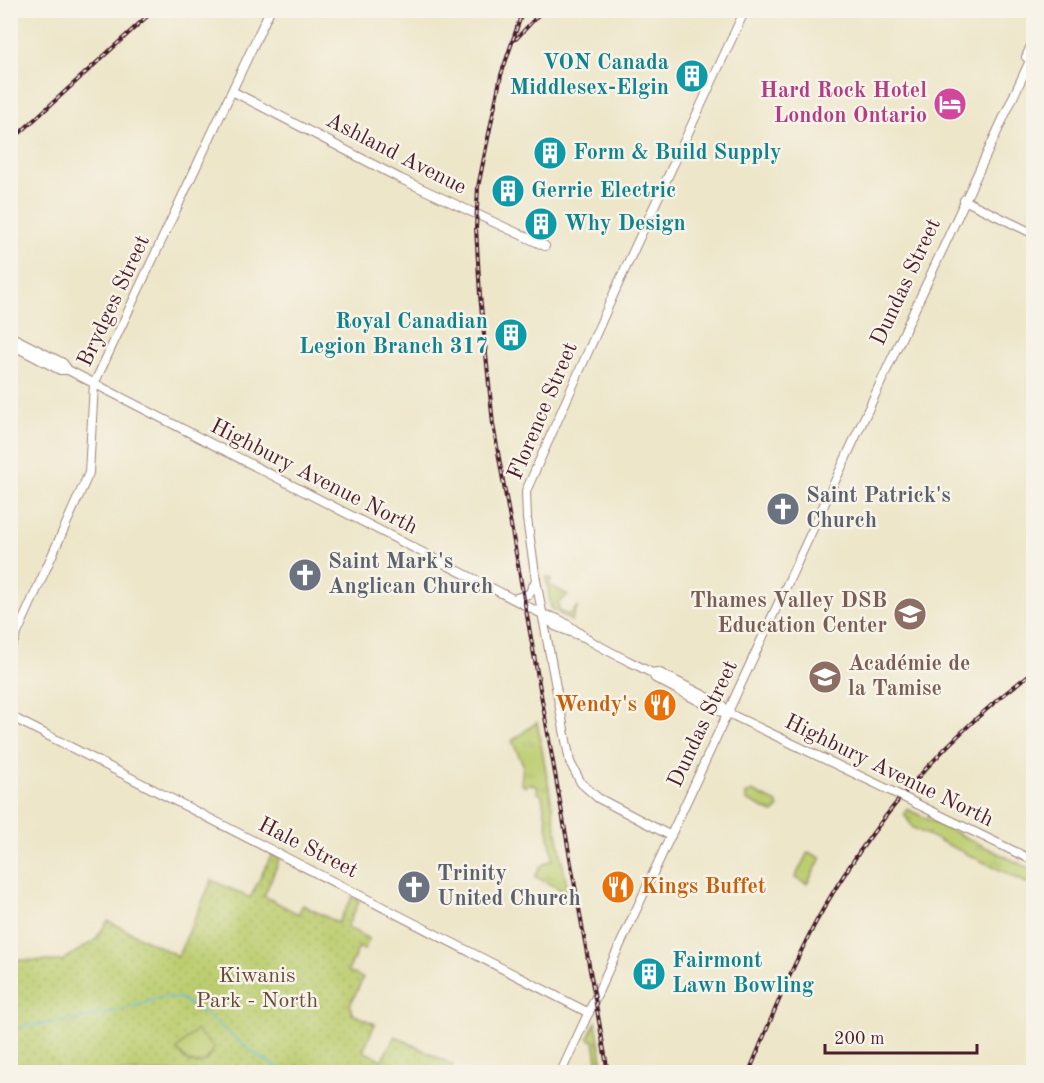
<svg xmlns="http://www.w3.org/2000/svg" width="1044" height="1083" font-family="'Old Standard TT',serif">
<defs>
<pattern id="grass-tufts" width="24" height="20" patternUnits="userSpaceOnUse" patternTransform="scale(1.5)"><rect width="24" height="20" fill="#bccd70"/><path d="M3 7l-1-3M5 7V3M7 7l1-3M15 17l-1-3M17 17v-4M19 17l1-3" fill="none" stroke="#a3b061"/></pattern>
<pattern id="park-dots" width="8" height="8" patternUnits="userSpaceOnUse" patternTransform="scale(1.5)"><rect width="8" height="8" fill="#bccd70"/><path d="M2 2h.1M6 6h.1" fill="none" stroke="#a3b061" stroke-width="1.8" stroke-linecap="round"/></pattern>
</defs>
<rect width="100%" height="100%" fill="#f7f3e8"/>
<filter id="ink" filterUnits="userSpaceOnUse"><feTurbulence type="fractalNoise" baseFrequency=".0167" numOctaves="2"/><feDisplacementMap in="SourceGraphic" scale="12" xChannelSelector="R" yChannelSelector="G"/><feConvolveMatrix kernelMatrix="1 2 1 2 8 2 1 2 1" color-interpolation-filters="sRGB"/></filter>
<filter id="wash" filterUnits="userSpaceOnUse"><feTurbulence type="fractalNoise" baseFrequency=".008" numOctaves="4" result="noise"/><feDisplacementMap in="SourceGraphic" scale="24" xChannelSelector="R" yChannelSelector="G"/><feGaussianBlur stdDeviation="1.35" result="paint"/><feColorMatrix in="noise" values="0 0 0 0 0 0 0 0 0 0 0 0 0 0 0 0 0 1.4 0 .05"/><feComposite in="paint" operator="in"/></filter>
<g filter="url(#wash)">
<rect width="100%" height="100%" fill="#ede6c9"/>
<!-- grass -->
<path fill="url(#grass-tufts)" stroke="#83764e" stroke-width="1.5" d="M546,577L552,578L549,585L568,595L558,603L560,612L569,615L578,606L571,621L551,608Z
M537,722L568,893L535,877L541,866L553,859L542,796L537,792L538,787L529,783L526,787L521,784L523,764L512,741Z
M752,791L777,803L779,807L773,813L746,800V794Z
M907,809L1033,870V886L913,828L904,814Z
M596,1022L604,1072H599L594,1041L588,1038Z"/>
<!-- park -->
<path fill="url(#park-dots)" stroke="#83764e" stroke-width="1.5" d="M272,854L280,858L264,896L298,914L303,905L338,923L353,896L359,902L347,927L369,939L364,950L359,947L348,971L363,978L350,1005L352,1014L375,1024L363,1051L382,1060L395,1036L453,1065L449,1072H11V960L62,961L95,940L108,921L178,956L212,880L250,898Z"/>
<!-- pitch -->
<path fill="#bccd70" stroke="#83764e" stroke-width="1.5" d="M808,852L821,858L807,884L795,878Z
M196,1030L214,1048L206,1061L196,1064L187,1061L177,1049Z"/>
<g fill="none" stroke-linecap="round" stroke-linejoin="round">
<!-- stream -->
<path stroke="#5abbd8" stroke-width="1.5" d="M10,1028L83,1019L136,1006L160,997L180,998L209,1017L258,1056L285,1072"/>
</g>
</g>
<g filter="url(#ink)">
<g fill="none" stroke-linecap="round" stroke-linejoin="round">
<defs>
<path id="tertiary" d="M232,91L401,179L545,246
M964,200L1034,234
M10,649L89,473L94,384L270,10
M10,716L589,1013"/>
<path id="secondary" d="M1026,57L1034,39
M10,336L63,363L68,370L544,615L555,626L589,639
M10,344L60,370H68
M513,599L529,594L536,580
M544,615C563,618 574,630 589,640C609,652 631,662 652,673L655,678L718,711L728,713L883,787
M652,673L658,672L721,704L728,713
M917,804L1034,861
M671,836L598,798L581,783L570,762L536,580L527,519L526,491L619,282L745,10
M561,1072L1034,52"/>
</defs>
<!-- tertiary casing -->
<use href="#tertiary" stroke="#9c827a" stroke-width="10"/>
<!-- secondary casing -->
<use href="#secondary" stroke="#9c827a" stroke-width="10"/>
<!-- tertiary -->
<use href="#tertiary" stroke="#fff" stroke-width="8"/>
<!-- secondary -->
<use href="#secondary" stroke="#fff" stroke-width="8"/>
<defs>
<path id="rail" d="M523,10L501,75L478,187L476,228L480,295L493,424L608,1072
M516,39L543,10
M10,142L154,10
M749,1072C770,1022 790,970 816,922C869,825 945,737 1034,671"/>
</defs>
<!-- rail casing -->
<use href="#rail" stroke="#4a1f2b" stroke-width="4"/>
<!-- rail -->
<use href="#rail" stroke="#f7f3e8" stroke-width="1.5" stroke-dasharray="4.5" stroke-linecap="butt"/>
<defs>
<path id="secondary-bridge" d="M883,787L917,804"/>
</defs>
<!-- secondary-bridge casing -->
<use href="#secondary-bridge" stroke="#9c827a" stroke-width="10" stroke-linecap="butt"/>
<!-- secondary-bridge -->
<use href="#secondary-bridge" stroke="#fff" stroke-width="8"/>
</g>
</g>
<!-- icons -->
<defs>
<symbol id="building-disc" viewBox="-11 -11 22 22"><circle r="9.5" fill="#0f9aa8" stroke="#f7f3e8"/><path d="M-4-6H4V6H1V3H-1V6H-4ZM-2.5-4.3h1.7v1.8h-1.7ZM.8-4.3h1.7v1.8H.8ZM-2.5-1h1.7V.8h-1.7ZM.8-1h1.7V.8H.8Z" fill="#fff"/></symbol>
<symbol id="hotel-disc" viewBox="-11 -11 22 22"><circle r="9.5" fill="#d1479c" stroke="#f7f3e8"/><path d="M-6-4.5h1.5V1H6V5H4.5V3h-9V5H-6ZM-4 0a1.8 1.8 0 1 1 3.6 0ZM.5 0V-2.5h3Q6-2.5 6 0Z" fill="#fff"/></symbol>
<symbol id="church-disc" viewBox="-11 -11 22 22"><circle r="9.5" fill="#6b7280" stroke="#f7f3e8"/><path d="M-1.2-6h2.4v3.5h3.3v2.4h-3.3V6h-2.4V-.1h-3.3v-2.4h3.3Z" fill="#fff"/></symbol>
<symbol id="school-disc" viewBox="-11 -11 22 22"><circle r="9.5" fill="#8d6e63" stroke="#f7f3e8"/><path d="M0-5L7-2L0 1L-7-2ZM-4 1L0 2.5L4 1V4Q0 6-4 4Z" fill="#fff"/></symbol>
<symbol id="restaurant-disc" viewBox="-11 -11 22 22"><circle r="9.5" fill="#e8710a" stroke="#f7f3e8"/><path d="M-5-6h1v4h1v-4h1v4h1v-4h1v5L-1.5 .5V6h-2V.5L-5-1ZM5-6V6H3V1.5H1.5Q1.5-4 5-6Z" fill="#fff"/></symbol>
</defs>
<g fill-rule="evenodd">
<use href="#building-disc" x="673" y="57" width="38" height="38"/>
<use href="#hotel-disc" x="931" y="85" width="38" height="38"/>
<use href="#building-disc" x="531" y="134" width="38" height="38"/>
<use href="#building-disc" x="489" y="172" width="38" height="38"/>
<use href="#building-disc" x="522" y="205" width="38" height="38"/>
<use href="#building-disc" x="492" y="316" width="38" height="38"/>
<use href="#church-disc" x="764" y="490" width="38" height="38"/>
<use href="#church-disc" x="286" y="556" width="38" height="38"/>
<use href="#school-disc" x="891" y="595" width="38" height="38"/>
<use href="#school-disc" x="806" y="658" width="38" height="38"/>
<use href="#restaurant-disc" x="641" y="686" width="38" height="38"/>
<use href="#church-disc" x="395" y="868" width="38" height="38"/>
<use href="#restaurant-disc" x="599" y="868" width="38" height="38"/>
<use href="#building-disc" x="630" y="955" width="38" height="38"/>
</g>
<g text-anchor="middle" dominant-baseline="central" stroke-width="5" stroke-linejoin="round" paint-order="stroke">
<!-- culture labels -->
<g font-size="22" font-weight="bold" fill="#0d838f" stroke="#f7f3e8" text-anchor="start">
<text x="669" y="63" text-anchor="end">VON Canada<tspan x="669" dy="25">Middlesex-Elgin</tspan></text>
<text x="573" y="153">Form &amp; Build Supply</text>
<text x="531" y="191">Gerrie Electric</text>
<text x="564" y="224">Why Design</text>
<text x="488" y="322" text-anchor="end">Royal Canadian<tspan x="488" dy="25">Legion Branch 317</tspan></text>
<text x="672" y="961">Fairmont<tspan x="672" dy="25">Lawn Bowling</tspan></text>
</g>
<!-- hotel labels -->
<g font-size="22" font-weight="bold" fill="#b23c85" stroke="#f7f3e8" text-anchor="end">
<text x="927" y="91">Hard Rock Hotel<tspan x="927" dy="25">London Ontario</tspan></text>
</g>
<!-- street labels -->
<g font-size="22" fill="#4a1f2b" stroke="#f7f3e8">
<text transform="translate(396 154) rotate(27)">Ashland Avenue</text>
<text transform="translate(906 282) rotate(-65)">Dundas Street</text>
<text transform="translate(114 301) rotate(-65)">Brydges Street</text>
<text transform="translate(543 411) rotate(-67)">Florence Street</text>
<text transform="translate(314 477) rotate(27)">Highbury Avenue North</text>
<text transform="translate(703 724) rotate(-65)">Dundas Street</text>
<text transform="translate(889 771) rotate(26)">Highbury Avenue North</text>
<text transform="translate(308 848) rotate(27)">Hale Street</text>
</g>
<!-- worship labels -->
<g font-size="22" font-weight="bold" fill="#5b616d" stroke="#f7f3e8" text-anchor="start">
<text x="806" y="496">Saint Patrick's<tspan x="806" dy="25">Church</tspan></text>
<text x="328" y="562">Saint Mark's<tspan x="328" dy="25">Anglican Church</tspan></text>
<text x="437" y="874">Trinity<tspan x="437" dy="25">United Church</tspan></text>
</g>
<!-- education labels -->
<g font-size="22" font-weight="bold" fill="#785e54" stroke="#f7f3e8" text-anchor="end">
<text x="887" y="601">Thames Valley DSB<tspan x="887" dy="25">Education Center</tspan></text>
<text x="848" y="664" text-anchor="start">Académie de<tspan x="848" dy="25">la Tamise</tspan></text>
</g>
<!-- food labels -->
<g font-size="22" font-weight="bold" fill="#c56008" stroke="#f7f3e8" text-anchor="end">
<text x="637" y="705">Wendy's</text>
<text x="641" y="887" text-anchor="start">Kings Buffet</text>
</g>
<!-- park labels -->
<g font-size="22" fill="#664a3c" stroke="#f7f3e8">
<text x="257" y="976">Kiwanis<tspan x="257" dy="25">Park - North</tspan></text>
</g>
</g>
<!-- margin -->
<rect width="1044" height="1083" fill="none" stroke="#f7f3e8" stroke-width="36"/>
<!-- scale -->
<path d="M825 1044v9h152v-9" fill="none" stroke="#4a1f2b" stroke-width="3"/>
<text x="834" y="1044" font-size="18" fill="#4a1f2b" stroke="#f7f3e8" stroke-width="4.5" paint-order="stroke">200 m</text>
</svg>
